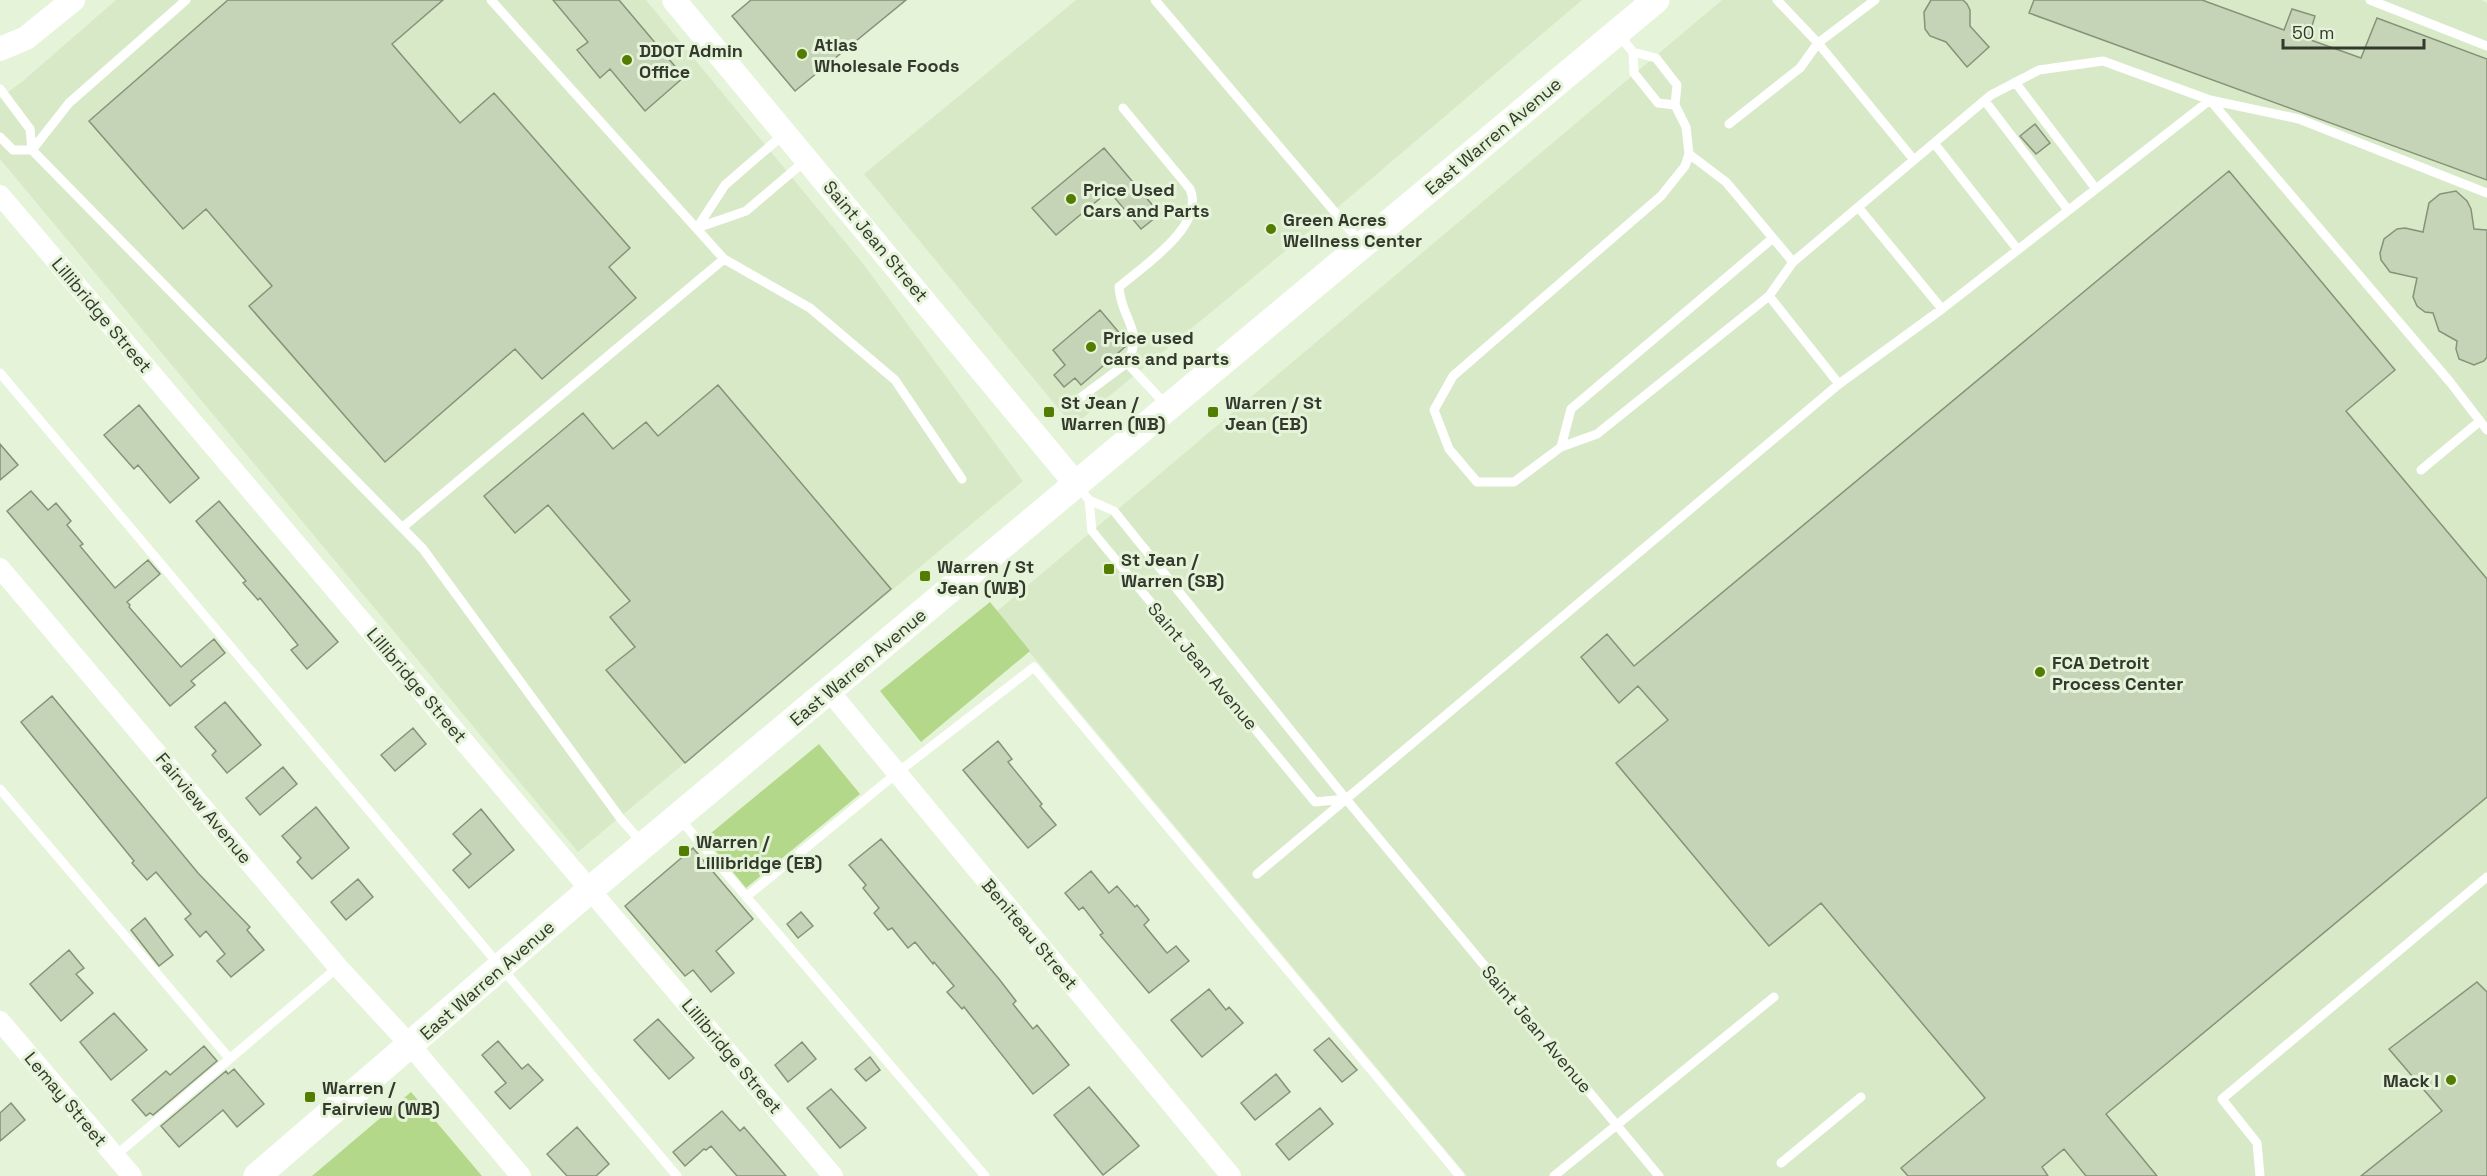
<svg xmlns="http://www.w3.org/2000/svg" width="2487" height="1176" font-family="'Space Grotesk',sans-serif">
<rect width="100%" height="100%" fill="#e5f4d8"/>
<!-- built -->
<path fill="#d8e9c7" d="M116,0H646L864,265L1023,481L578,852L0,159V98L23,81Z
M1076,0H1582L1318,224L1073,426L864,174Z
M1722,0H2482L2487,3V1176H1467L996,612Z"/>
<!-- green -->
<path fill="#b3d88a" d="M990,602L1030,651L921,742L880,691Z
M819,744L860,794L746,888L705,838Z
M411,1092L482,1176H312Z"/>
<!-- building -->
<path fill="#c5d3b7" stroke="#869379" stroke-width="1.5" d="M228,0H443L392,44L460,123L494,93L630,248L609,267L636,298L542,379L515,349L385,462L249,306L272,286L206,209L183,229L89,121Z
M553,0H619L684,77L645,111L610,69L600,78L577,50L588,42Z
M751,0H906L795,91L732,16Z
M1931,0H1963L1967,4L1970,10V26L1989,47L1967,67L1946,42L1930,36L1925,29L1924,12Z
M2034,0H2202L2284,30L2292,9L2315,16L2308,39L2361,58L2377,18L2487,59V180L2029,13Z
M2035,124L2050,143L2036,154L2020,136Z
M1104,148L1160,214L1141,229L1109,191L1056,235L1032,208Z
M2229,171L2395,370L2346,411L2487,579V797L2106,1114L2157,1176H2086L2064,1149L2042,1167L2048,1176H1908L1901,1168L1985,1098L1821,903L1769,946L1616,763L1668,720L1638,686L1619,703L1581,657L1607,634L1634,666Z
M2456,191L2467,201L2471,209L2474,229L2487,230V357L2484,361L2474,365L2459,359L2456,349L2457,341L2439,331L2433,313L2425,312L2417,306L2413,297L2417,278L2390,272L2381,260L2380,253L2384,239L2397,229L2405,228L2423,232L2429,203L2440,194Z
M1100,310L1127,342L1126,346L1081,385L1075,378L1064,387L1054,375L1065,365L1053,350Z
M718,385L891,589L685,763L606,670L635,647L610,617L630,601L548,505L515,533L484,496L583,413L613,449L646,422L658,436Z
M139,405L199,478L170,503L138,465L134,469L104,435Z
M0,444L18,465L0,480Z
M31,491L48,510L56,503L71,521L67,525L83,544L80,546L115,588L148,560L160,574L127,602L130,605L129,607L181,667L214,639L225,653L191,681L195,685L170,706L7,511Z
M219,501L338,642L307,669L291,650L298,645L260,598L258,600L243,583L246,581L196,521Z
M52,696L198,873L250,927L247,930L264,950L231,977L217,961L225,954L206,931L200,937L185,919L191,914L156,872L147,880L132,863L134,861L21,722Z
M225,702L261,745L227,773L212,755L216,751L195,727Z
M413,728L426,744L395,771L381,755Z
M998,741L1012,759L1008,762L1042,804L1040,806L1056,825L1028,848L963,770Z
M283,767L297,784L260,815L246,798Z
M316,807L349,848L312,879L297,862L301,858L282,836Z
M481,809L514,850L469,888L453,870L471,854L453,834Z
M881,839L999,979L1016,1001L1013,1004L1033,1029L1037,1025L1069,1065L1033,1094L964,1007L962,1009L947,992L954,986L934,962L933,964L915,942L908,948L892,928L888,930L874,913L879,908L863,888L866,885L849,865Z
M693,848L753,919L716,951L734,973L711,992L693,970L685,976L625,906Z
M1091,871L1109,893L1117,886L1135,907L1137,905L1149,920L1144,925L1167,953L1176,946L1189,961L1149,993L1100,935L1103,933L1083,907L1079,910L1065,893Z
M358,879L373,897L346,920L331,902Z
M801,912L813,926L798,938L787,924Z
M145,918L173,955L159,966L131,930Z
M69,950L84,968L76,974L93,993L61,1021L30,984Z
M2477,982L2487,992V1176H2361L2442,1111L2389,1049Z
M1209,989L1226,1010L1229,1007L1243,1023L1202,1057L1171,1020Z
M114,1013L147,1050L111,1080L80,1042Z
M658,1019L694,1058L669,1079L634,1040Z
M1329,1038L1357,1070L1342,1082L1314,1050Z
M498,1041L522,1069L528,1064L543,1080L510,1109L495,1092L506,1083L482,1055Z
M802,1042L816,1059L788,1082L775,1065Z
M204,1046L217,1061L153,1115L150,1113L146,1116L132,1100L166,1071L170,1075Z
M870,1057L880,1070L866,1081L855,1069Z
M234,1069L264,1104L237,1127L223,1110L179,1147L161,1126L226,1071L228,1074Z
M1276,1074L1290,1092L1255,1120L1241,1103Z
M1089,1087L1139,1146L1103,1175L1054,1115Z
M831,1089L866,1128L840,1148L807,1108Z
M11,1103L25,1120L0,1141V1113Z
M1320,1108L1333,1124L1289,1160L1276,1144Z
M722,1111L740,1131L744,1127L786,1176H737L711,1146L706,1150L704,1149L685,1166L673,1152Z
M577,1127L609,1164L596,1176H567L547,1154Z"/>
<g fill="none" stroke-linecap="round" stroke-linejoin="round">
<!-- service -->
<path stroke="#fff" stroke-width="9" d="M491,0L724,259L810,308L895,380L962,479
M1155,0L1361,243
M1777,0L1818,43L1914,160
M2370,0L2487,46
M1618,34L1633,52L1634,73L1658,103L1675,105
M1633,52L1656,58L1677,85L1675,105L1686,127L1689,154L1685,166L1661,196L1453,376L1434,410L1449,449L1477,482H1514L1561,447L1597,434L1769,296L1793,262L1991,95L2039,70L2103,61L2210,100L2450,382L2487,430
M2015,82L2096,189
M0,89L30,129L32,150L423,549L621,819L643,844
M1985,101L2068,210
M1123,108L1190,189C1206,226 1143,266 1119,287C1121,320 1145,329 1127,363
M1729,124L1800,68L1818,43L1875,0
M0,137L13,150H32
M1934,143L2018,250
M32,150L69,103L186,0
M1689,154L1726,182L1793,262
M1858,207L1942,309
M697,228L746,211L805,161
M697,228L725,185L784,134
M1769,296L1839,384
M0,373L677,1176
M1076,401L1127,363L1167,406
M1561,447L1571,409L1773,238
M2421,470L2480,421
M1077,485L1089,500L1114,511L1346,799L1659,1176
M1089,500L1092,531L1315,802L1346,799
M403,527L724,259
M0,789L229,1058
M680,819L985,1176
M1257,874L1839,384L1942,309L2210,100L2299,119L2487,193
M746,897L897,773L1034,667L1460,1176
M115,1156L338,967
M1781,1163L1861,1097
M1554,1176L1774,997
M2260,1176L2257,1143L2222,1099L2487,877"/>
<!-- minor -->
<path stroke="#fff" stroke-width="20" d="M0,195L833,1176
M0,568L338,967L411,1046L521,1176
M830,692L1231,1176
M0,1021L132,1176"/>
<!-- tertiary -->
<path stroke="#fff" stroke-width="24" d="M674,0L1076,484
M0,49L26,38L73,0"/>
<!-- secondary -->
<path stroke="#fff" stroke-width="27" d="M257,1176L591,889L1656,0"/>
</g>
<!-- markers -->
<g fill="#537d00" stroke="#e5f4d8" stroke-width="2">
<circle cx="802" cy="54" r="6"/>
<circle cx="627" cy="60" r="6"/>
<circle cx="1071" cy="199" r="6"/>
<circle cx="1271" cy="229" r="6"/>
<circle cx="1091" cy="347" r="6"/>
<rect x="1043" y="406" width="12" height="12" rx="3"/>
<rect x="1207" y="406" width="12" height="12" rx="3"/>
<rect x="1103" y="563" width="12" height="12" rx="3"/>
<rect x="919" y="570" width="12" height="12" rx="3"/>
<circle cx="2040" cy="672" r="6"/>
<rect x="678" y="845" width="12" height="12" rx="3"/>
<circle cx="2451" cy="1080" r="6"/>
<rect x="304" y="1091" width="12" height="12" rx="3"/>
</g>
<g text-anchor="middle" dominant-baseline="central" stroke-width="6" stroke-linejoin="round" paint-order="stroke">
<!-- poi labels -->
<g font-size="18" font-weight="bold" fill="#34392e" stroke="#e5f4d8" text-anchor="start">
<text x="814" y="44">Atlas<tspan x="814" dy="21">Wholesale Foods</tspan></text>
<text x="639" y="50">DDOT Admin<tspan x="639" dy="21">Office</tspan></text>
<text x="1083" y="189">Price Used<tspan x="1083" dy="21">Cars and Parts</tspan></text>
<text x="1283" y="219">Green Acres<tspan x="1283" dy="21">Wellness Center</tspan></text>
<text x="1103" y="337">Price used<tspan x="1103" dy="21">cars and parts</tspan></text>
<text x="1061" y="402">St Jean /<tspan x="1061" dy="21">Warren (NB)</tspan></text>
<text x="1225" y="402">Warren / St<tspan x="1225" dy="21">Jean (EB)</tspan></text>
<text x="1121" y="559">St Jean /<tspan x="1121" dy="21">Warren (SB)</tspan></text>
<text x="937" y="566">Warren / St<tspan x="937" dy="21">Jean (WB)</tspan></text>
<text x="2052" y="662">FCA Detroit<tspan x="2052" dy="21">Process Center</tspan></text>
<text x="696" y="841">Warren /<tspan x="696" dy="21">Lillibridge (EB)</tspan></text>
<text x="2439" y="1080" text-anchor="end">Mack I</text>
<text x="322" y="1087">Warren /<tspan x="322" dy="21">Fairview (WB)</tspan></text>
</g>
<!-- street labels -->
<g font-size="18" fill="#34392e" stroke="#e5f4d8">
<text transform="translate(1493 136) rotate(-40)">East Warren Avenue</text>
<text transform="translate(876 241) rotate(50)">Saint Jean Street</text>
<text transform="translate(102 315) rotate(50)">Lillibridge Street</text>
<text transform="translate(1203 666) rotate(50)">Saint Jean Avenue</text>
<text transform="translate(858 667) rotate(-40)">East Warren Avenue</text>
<text transform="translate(417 685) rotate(50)">Lillibridge Street</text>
<text transform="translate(204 808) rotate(50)">Fairview Avenue</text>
<text transform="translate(1030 934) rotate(50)">Beniteau Street</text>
<text transform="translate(487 980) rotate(-41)">East Warren Avenue</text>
<text transform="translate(1537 1029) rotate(50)">Saint Jean Avenue</text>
<text transform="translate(732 1056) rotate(50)">Lillibridge Street</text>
<text transform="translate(66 1099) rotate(50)">Lemay Street</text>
</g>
</g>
<!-- scale -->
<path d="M2283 39v9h141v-9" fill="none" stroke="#34392e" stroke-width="3"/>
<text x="2292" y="39" font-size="18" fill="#34392e" stroke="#e5f4d8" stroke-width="4.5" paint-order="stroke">50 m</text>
</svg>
